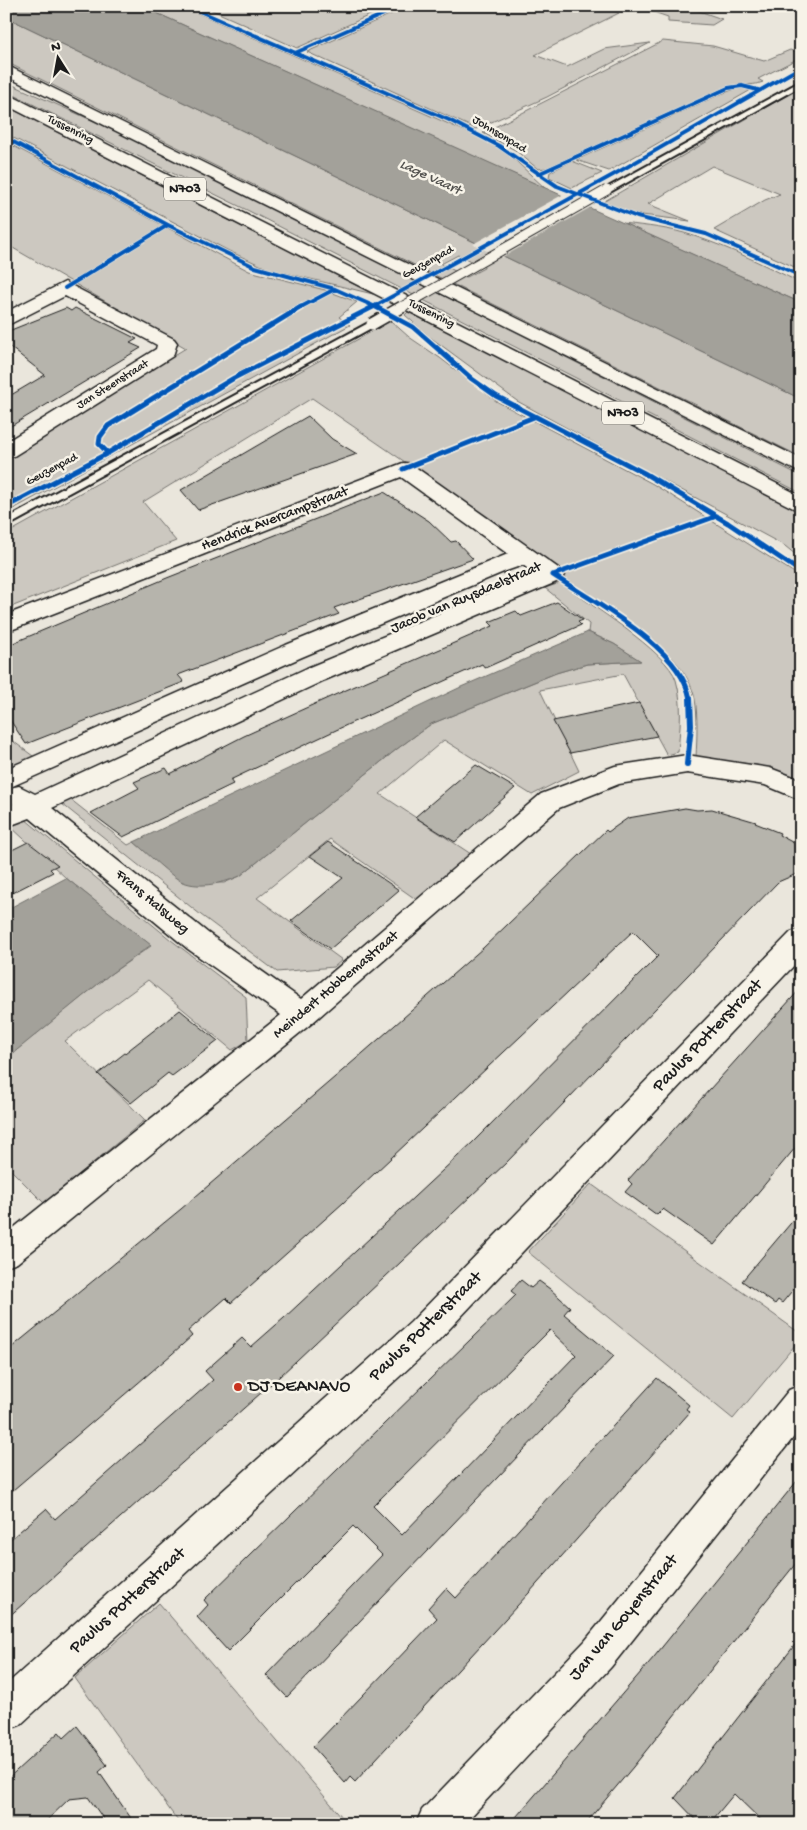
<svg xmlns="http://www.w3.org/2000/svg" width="807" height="1830" font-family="'Gochi Hand',sans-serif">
<rect width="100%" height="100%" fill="#eae6dc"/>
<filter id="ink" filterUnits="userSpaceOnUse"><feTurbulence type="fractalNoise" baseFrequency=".02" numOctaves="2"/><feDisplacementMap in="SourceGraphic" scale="10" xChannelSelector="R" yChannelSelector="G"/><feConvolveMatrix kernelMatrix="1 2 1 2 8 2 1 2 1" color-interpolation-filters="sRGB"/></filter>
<g filter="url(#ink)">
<!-- green -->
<path fill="#ccc8c0" stroke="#74726e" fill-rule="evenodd" d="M141,6H182L476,136L503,149L546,189Z
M203,6H390L297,48Z
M409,6H602L619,13L535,55L567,67L604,49L650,43L547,97L476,129L307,52Z
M636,6H685L722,19L712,25L668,22V17Z
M6,17L801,399V457L6,62ZM458,255L484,267V268L467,277L441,264Z
M663,41L713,46L764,61L790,50L801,54V57L758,79L763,82C751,87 737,83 723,88L546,168L538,169L515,150L483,133Z
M6,82L132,138L801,476V493L247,210L6,91Z
M741,87L751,90L609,171L576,160L721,94Z
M801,87V270L714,230L765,200L780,194L712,166L648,204L690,221L634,214L603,202Z
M6,106L373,294L269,269L229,251L6,134Z
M6,142L249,271L325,290L357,302L339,317L350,325L6,513V457L186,348L6,244Z
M572,161L602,173L572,188L549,177L550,172Z
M622,223C646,226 671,228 694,236C731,248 766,266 801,283V303Z
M408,312L566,389L801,511V559L785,546L517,401L430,337L405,315Z
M391,321L409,337L440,358L496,401L653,484L801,577V780L757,765L696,757C697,738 698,717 695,699C686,656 633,622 597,600C582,590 565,583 557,567L431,484L409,462H405L312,398L143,502L176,541L6,609V534Z
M560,583C586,602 668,652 676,680C683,704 680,728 678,752L667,755L623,674L540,690L579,771L532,795L444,740L380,794L471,854L417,900L330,839L257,898L342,960L334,967L277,972L201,915L62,804L70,799L128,845L134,842L182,882L224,883L240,876L397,749L431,724L556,673L587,664L640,661L614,644L588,632L589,624L545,588Z
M6,736L37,759L6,770Z
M25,819L171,940L246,997L248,1041L232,1050L148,980L65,1041L145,1120L44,1203L6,1165V1058L109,975L151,946L66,878L10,826Z
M591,1184L801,1334V1338L733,1419L528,1252Z
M159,1603L348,1824H180L75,1678Z"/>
<!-- water -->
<path fill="#a3a19a" stroke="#6d6c68" d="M6,6H141L801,303V399L6,17Z
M588,632L614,644L641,661L587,664L556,673L431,724L397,749L240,876C224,883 200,889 183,882C171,877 146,852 134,842L461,687Z
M66,878L151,945L109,975L6,1059V910Z"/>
<!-- pier -->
<path fill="#eae6dc" d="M564,194L591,207L501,258L473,244Z"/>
<!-- building -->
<path fill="#b6b4ac" stroke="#1c1c1c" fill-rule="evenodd" d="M66,308L71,311L75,308L137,339L130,343L141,348L6,429V398L45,375L6,344V332Z
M308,416L332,439L357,454L198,510L181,490Z
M384,492L429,521L451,542L456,541L473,559L334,608L339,614L178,675L184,682L26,744L6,714V646L167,578Z
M557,602L583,620L578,622L581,625L485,668L482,664L351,723L230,780L233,784L123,837L91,813L139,788L134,782L166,768L170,774L244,736L330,697L493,626L489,622L516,611L521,616Z
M639,703L657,736L570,753L553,721Z
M476,765L515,788L455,842L415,817Z
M685,808L697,810L712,809L756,822L755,823L780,833L779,835L801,847V872L778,882L506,1163L279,1377L6,1619V1543L46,1509L55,1519L213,1380L205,1371L242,1338L251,1347L284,1318L472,1143L658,956L633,931L343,1203L231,1303L226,1298L188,1331L192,1336L172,1354L6,1496V1352L181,1209L363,1053L483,948L606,830L608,832L628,818Z
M28,842L58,865L50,869L53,872L6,896V853Z
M328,842L399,890L330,949L291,921L343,878L310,856Z
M801,988V1141L714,1245L663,1209L657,1215L625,1192L632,1184L628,1180Z
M180,1010L218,1041L172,1076L168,1073L131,1103L98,1074Z
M801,1211V1280L782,1303L778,1300L775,1304L742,1281Z
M521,1280L531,1288L539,1281L550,1289L570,1307L564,1314L614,1356L287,1697L266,1675L382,1555L353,1526L228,1651L197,1617L208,1605L204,1600L516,1295L511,1291ZM550,1330L576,1355L402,1535L373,1506Z
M657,1378L689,1405L686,1409L690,1412L529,1593L375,1760L355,1782L350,1777L345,1783L313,1747L437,1618L428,1608L446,1588L456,1598Z
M801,1476V1557L633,1767L585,1824H510L654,1657Z
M801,1637V1824H765L734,1794L709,1824H700L675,1798Z
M77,1726L107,1765L99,1772L135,1824H107L88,1797L69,1799L43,1824H6V1780L59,1732L64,1738Z"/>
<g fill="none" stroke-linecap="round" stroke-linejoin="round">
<defs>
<path id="service" d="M801,81V86L610,192L603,190Z
M372,321L375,322V326L6,527V519Z"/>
<path id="minor" d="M65,282L174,339L177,343L173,356L14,456L6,457V442L156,349L157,345L65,296L6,326V312Z
M403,463L411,464L561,570L564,575L561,580L325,680L52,808L208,933L301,999L541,794L615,766L687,755L770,768L801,780V800L765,785L687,773L619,784L559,808L312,1023L17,1263L6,1267V1234L281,1015L188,949L30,818L6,827V807L13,804L6,795L10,788L19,786L35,794L307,668L535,574L523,565L506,571L302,657L6,789V769L286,645L508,554L401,477L6,632V615Z
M801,929V958L435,1344L20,1725L6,1730V1685L411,1322L791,932Z
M801,1385V1428L611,1667L464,1824H416L422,1810L585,1641L789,1390Z"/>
<path id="trunk" d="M6,65L801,459V473L6,76Z
M6,93L801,496V512L6,105Z"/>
</defs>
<!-- service casing -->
<use href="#service" stroke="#1c1c1c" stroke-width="4"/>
<!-- minor casing -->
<use href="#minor" stroke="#1c1c1c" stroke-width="3"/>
<!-- trunk casing -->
<use href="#trunk" stroke="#1c1c1c" stroke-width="3"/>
<!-- service -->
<use href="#service" fill="#f7f3e8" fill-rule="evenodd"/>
<!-- minor -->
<use href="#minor" fill="#f7f3e8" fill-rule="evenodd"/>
<!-- trunk -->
<use href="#trunk" fill="#f7f3e8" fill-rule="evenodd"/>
<defs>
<path id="service-bridge-far1" d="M400,308L607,190"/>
<path id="service-bridge" d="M372,324L402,307"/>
</defs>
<!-- service-bridge-far1 casing -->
<use href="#service-bridge-far1" stroke="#1c1c1c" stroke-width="11" stroke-linecap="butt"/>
<!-- service-bridge casing -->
<use href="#service-bridge" stroke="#1c1c1c" stroke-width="14" stroke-linecap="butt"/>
<!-- service-bridge-far1 -->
<use href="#service-bridge-far1" stroke="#f7f3e8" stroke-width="9"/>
<!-- service-bridge -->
<use href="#service-bridge" stroke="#f7f3e8" stroke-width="11"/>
<defs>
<path id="cycleway-far2" d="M188,6L449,120L499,146L557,186L637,217L706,234L801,276
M295,53L402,6
M6,138L168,225L255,267L335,289L378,308
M538,174L728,88L742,86L758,90
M65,288L168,225
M299,308L335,289
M371,308L613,175L801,67"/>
<path id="cycleway-far1" d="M376,307L413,327L472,379L496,396L644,473L728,523L801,572
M108,453L99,444L100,437L108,426L301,307
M403,469L534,417
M6,507L108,453L234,378L373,307
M553,575C595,603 681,647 690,699
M553,575L717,516"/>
<path id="cycleway" d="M687,764L691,726L690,698"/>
</defs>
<!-- cycleway-far2 casing -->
<use href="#cycleway-far2" stroke="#f7f3e8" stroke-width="5.5"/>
<!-- cycleway-far1 casing -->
<use href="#cycleway-far1" stroke="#f7f3e8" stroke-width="8"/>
<!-- cycleway casing -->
<use href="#cycleway" stroke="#f7f3e8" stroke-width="9"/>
<!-- cycleway-far2 -->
<use href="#cycleway-far2" stroke="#0057b8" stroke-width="4"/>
<!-- cycleway-far1 -->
<use href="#cycleway-far1" stroke="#0057b8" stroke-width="5"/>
<!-- cycleway -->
<use href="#cycleway" stroke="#0057b8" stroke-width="6"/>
</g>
</g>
<!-- markers -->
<circle fill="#c8321e" stroke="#f7f3e8" stroke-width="2" cx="238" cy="1387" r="5"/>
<g text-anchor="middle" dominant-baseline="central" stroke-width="5" stroke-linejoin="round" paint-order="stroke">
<!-- far-street labels -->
<g font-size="12" fill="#1c1c1c" stroke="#f7f3e8">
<text transform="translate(70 130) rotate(27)">Tussenring</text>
<text transform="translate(499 135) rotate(31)">Johnsonpad</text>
<text transform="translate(428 263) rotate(-29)">Geuzenpad</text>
<text transform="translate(431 314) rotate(27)">Tussenring</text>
<text transform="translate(113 385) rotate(-32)">Jan Steenstraat</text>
<text transform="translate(52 470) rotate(-28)">Geuzenpad</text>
</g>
<!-- far-water labels -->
<g font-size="14" font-style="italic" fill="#52514e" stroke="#f7f3e8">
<text transform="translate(430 178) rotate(25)">Lage Vaart</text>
</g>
<!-- shield labels -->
<g fill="#f7f3e8" stroke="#5e5c59" stroke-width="1">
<rect x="164" y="177.5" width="42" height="23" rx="4"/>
<rect x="602" y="401.5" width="42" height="23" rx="4"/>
</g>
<g font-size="14" font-weight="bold" fill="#1c1c1c">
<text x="185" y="189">N703</text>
<text x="623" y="413">N703</text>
</g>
<!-- street labels -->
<g font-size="15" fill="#1c1c1c" stroke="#f7f3e8">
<text transform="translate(275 519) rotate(-21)">Hendrick Avercampstraat</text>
<text transform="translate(466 598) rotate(-23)">Jacob van Ruysdaelstraat</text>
<text transform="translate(152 902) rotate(40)">Frans Halsweg</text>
<text transform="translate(336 985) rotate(-40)">Meindert Hobbemastraat</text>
</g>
<!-- near-street labels -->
<g font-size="18" fill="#1c1c1c" stroke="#f7f3e8">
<text transform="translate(708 1036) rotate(-46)">Paulus Potterstraat</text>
<text transform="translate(426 1327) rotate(-44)">Paulus Potterstraat</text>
<text transform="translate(128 1601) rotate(-42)">Paulus Potterstraat</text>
<text transform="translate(624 1618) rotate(-50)">Jan van Goyenstraat</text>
</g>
<!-- near-poi labels -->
<g font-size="18" fill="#1c1c1c" stroke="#f7f3e8" text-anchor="start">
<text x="248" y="1387">DJ DEANAVO</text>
</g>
</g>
<!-- margin -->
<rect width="807" height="1830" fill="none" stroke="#f7f3e8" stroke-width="25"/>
<rect x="12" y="12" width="782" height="1805" fill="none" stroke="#1c1c1c" stroke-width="2" filter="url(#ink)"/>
<!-- north arrow -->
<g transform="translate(58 58) rotate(349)" stroke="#f7f3e8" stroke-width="4" paint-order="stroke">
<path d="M0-4L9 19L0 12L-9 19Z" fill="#1c1c1c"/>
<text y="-8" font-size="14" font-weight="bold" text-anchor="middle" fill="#1c1c1c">N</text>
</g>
</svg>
